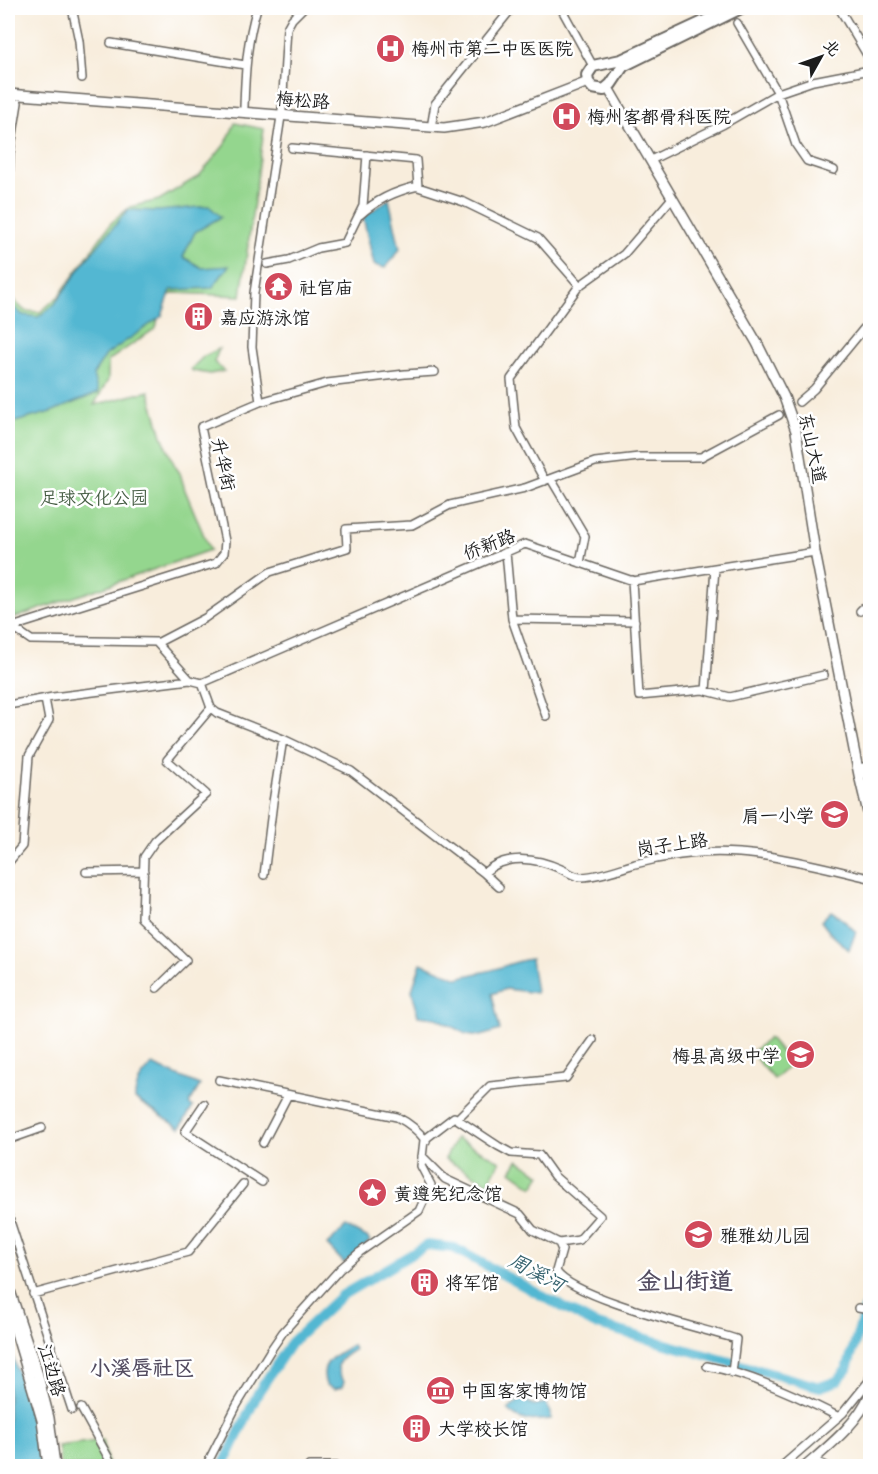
<svg xmlns="http://www.w3.org/2000/svg" width="878" height="1474" font-family="'Patrick Hand','LXGW WenKai TC',sans-serif">
<rect width="100%" height="100%" fill="#fff"/>
<filter id="ink" filterUnits="userSpaceOnUse"><feTurbulence type="fractalNoise" baseFrequency=".0167" numOctaves="2"/><feDisplacementMap in="SourceGraphic" scale="12" xChannelSelector="R" yChannelSelector="G"/><feConvolveMatrix kernelMatrix="1 2 1 2 8 2 1 2 1" color-interpolation-filters="sRGB"/></filter>
<filter id="wash" filterUnits="userSpaceOnUse"><feTurbulence type="fractalNoise" baseFrequency=".008" numOctaves="4" result="noise"/><feDisplacementMap in="SourceGraphic" scale="24" xChannelSelector="R" yChannelSelector="G"/><feGaussianBlur stdDeviation="1.35" result="paint"/><feColorMatrix in="noise" values="0 0 0 0 0 0 0 0 0 0 0 0 0 0 0 0 0 1.4 0 .05"/><feComposite in="paint" operator="in"/></filter>
<g filter="url(#wash)">
<rect width="100%" height="100%" fill="#f8eddc"/>
<!-- green -->
<path fill="#94d68e" stroke="#587955" stroke-width="1.5" d="M235,123L264,129L241,296L174,293L162,299L156,328L108,361V380L94,405L149,391L162,436L175,466L180,473L185,490L210,550L14,618L8,596V295L25,311L40,312L59,296L111,223L130,207L159,200L199,176L226,143Z
M219,349L214,362L224,371L210,374L193,371L191,369L204,356Z
M769,1038L792,1064L774,1079L751,1053Z
M456,1138L500,1161L488,1183L445,1159Z
M518,1160L541,1175L533,1187L511,1171Z
M103,1440L108,1466H61L58,1446Z"/>
<!-- water -->
<path fill="#53b7d2" stroke="#386a77" stroke-width="1.5" d="M389,199L400,249L385,268L374,265L363,217Z
M209,206L221,217L195,232L183,257L202,268L229,266L212,288L171,290L162,316L106,355L93,375L98,393L51,412L8,424V305L13,307L23,315L38,317L54,305L86,260L128,210L159,211Z
M831,911L839,916L856,932L849,950L830,933L821,921Z
M531,959L536,993L506,989L492,994L500,1030L481,1036L466,1034L436,1018L418,1016L412,990L421,963L458,978C467,975 474,974 483,972C500,969 513,961 531,959Z
M152,1065L200,1085L189,1104L193,1107L180,1128L135,1099C135,1084 142,1075 152,1065Z
M346,1227L367,1237L370,1241L344,1263L327,1245Z
M8,1341L33,1421L40,1466H8Z
M352,1345L354,1350C341,1358 331,1364 344,1381L342,1387L335,1389L326,1385C318,1362 335,1355 352,1345Z
M521,1399L534,1405L546,1403L551,1413V1419C535,1421 519,1423 508,1410Z"/>
<g fill="none" stroke-linecap="round" stroke-linejoin="round">
<!-- river -->
<path stroke="#53b7d2" stroke-width="10" d="M223,1466L259,1391L291,1343L341,1296L427,1245L454,1248L594,1324L820,1387L837,1381L847,1369L870,1293"/>
</g>
</g>
<g filter="url(#ink)">
<g fill="none" stroke-linecap="round" stroke-linejoin="round">
<defs>
<path id="minor" d="M72,8L79,41L82,78
M561,8L593,66
M839,8L870,60
M737,23L778,93L796,145L807,161L834,170
M111,43L245,65
M244,107C245,73 247,40 257,8
M432,122L435,104L512,8
M292,148L416,160L418,187L464,202L538,238L580,286
M655,158L724,124L778,93L813,81L870,70
M8,198L10,153L18,103
M360,215C377,199 396,191 418,186
M267,264L289,260L318,248L345,243L363,206L367,155
M260,402L327,383L405,374L435,372
M799,402L814,389L870,321
M551,479L585,536L580,563
M545,481L516,428L511,379L579,286L624,254L672,198
M506,552L512,619L546,716
M632,580L639,696L703,690L730,697L824,675
M860,611L870,601
M8,616L12,627L216,563L224,553L225,541L201,427L260,402L252,347L254,293L282,110L287,28L292,19L303,8
M512,619L635,621
M12,627L31,640L156,642L190,680
M157,643L205,618L270,572L347,548L346,529L412,525L450,505L525,488L595,462L639,457H701L779,415
M202,683L211,708L217,713L283,739L351,771L484,873L499,887
M706,691L715,568
M8,705L53,697L190,680L202,683L525,544L633,581L815,552
M857,768L870,766
M859,775L870,773
M8,863L22,846L29,756L49,720L45,699
M86,872L144,871
M484,873C505,853 537,858 561,869C568,872 576,878 582,877C601,876 618,869 635,864C650,860 665,857 680,855C746,845 807,864 870,878
M264,875L273,802L283,739
M157,988L186,960L142,918L144,857L155,841L206,794L167,760L211,708
M219,1080L397,1117C409,1123 418,1130 426,1141
M204,1104L185,1132L262,1182
M457,1119L490,1086L566,1078L593,1040
M8,1140L42,1128
M263,1143L288,1095
M422,1156L445,1179L520,1214L533,1230L559,1243L562,1250L556,1271C572,1298 701,1328 736,1339L732,1373
M8,1215L72,1410
M33,1294L188,1252L243,1184
M858,1308L870,1310
M707,1366C751,1374 800,1397 839,1417
M81,1408L113,1466
M206,1466L237,1405L270,1351L283,1332L340,1269L360,1252L419,1211L431,1185L421,1166L424,1140L454,1117L498,1146L511,1153L539,1155L554,1176L600,1216L579,1240L559,1243
M309,1466H336
M782,1466L843,1413L869,1381L870,1375"/>
<path id="major" d="M608,88L757,343L784,397L796,431L815,552L859,775L870,821
M8,94L444,128L485,122L588,82
M8,1285L38,1375L49,1418L55,1466
M8,1306L42,1420L48,1466
M812,1461L824,1466
M806,1466C829,1446 858,1423 870,1394"/>
<path id="highway" d="M733,8L621,60L593,66L587,75L588,82L593,88L604,90L611,84L623,66L741,8"/>
</defs>
<!-- minor casing -->
<use href="#minor" stroke="#69655f" stroke-width="10"/>
<!-- major casing -->
<use href="#major" stroke="#69655f" stroke-width="12"/>
<!-- highway casing -->
<use href="#highway" stroke="#69655f" stroke-width="14"/>
<!-- minor -->
<use href="#minor" stroke="#fff" stroke-width="7"/>
<!-- major -->
<use href="#major" stroke="#fff" stroke-width="9"/>
<!-- highway -->
<use href="#highway" stroke="#fff" stroke-width="10"/>
</g>
</g>
<!-- icons -->
<defs>
<symbol id="hospital-disc" viewBox="-11 -11 22 22"><circle r="9.5" fill="#d1495b" stroke="#fff"/><path d="M-5-5h3v3.5h4V-5h3V5h-3V1.5h-4V5h-3Z" fill="#fff"/></symbol>
<symbol id="temple-disc" viewBox="-11 -11 22 22"><circle r="9.5" fill="#d1495b" stroke="#fff"/><path d="M0-6L5-2H3V0L6.5 2.5H4V6H1.5V3h-3V6H-4V2.5H-6.5L-3 0V-2H-5Z" fill="#fff"/></symbol>
<symbol id="building-disc" viewBox="-11 -11 22 22"><circle r="9.5" fill="#d1495b" stroke="#fff"/><path d="M-4-6H4V6H1V3H-1V6H-4ZM-2.5-4.3h1.7v1.8h-1.7ZM.8-4.3h1.7v1.8H.8ZM-2.5-1h1.7V.8h-1.7ZM.8-1h1.7V.8H.8Z" fill="#fff"/></symbol>
<symbol id="school-disc" viewBox="-11 -11 22 22"><circle r="9.5" fill="#d1495b" stroke="#fff"/><path d="M0-5L7-2L0 1L-7-2ZM-4 1L0 2.5L4 1V4Q0 6-4 4Z" fill="#fff"/></symbol>
<symbol id="sight-disc" viewBox="-11 -11 22 22"><circle r="9.5" fill="#d1495b" stroke="#fff"/><path d="M0-6L1.8-2.2L6-1.7L2.9 1.2L3.7 5.4L0 3.3L-3.7 5.4L-2.9 1.2L-6-1.7L-1.8-2.2Z" fill="#fff"/></symbol>
<symbol id="museum-disc" viewBox="-11 -11 22 22"><circle r="9.5" fill="#d1495b" stroke="#fff"/><path d="M0-6L6-3V-2H-6V-3ZM-5-1h2V3h-2ZM-1-1h2V3h-2ZM3-1h2V3H3ZM-6 4H6V6H-6Z" fill="#fff"/></symbol>
</defs>
<g fill-rule="evenodd">
<use href="#hospital-disc" x="374" y="32" width="33" height="33"/>
<use href="#hospital-disc" x="550" y="100" width="33" height="33"/>
<use href="#temple-disc" x="262" y="270" width="33" height="33"/>
<use href="#building-disc" x="182" y="300" width="33" height="33"/>
<use href="#school-disc" x="818" y="798" width="33" height="33"/>
<use href="#school-disc" x="784" y="1038" width="33" height="33"/>
<use href="#sight-disc" x="356" y="1176" width="33" height="33"/>
<use href="#school-disc" x="682" y="1218" width="33" height="33"/>
<use href="#building-disc" x="408" y="1266" width="33" height="33"/>
<use href="#museum-disc" x="424" y="1374" width="33" height="33"/>
<use href="#building-disc" x="400" y="1412" width="33" height="33"/>
</g>
<g text-anchor="middle" dominant-baseline="central" stroke-width="5" stroke-linejoin="round" paint-order="stroke">
<!-- poi labels -->
<g font-size="18" fill="#1c1c1c" stroke="#fff" text-anchor="start">
<text x="411" y="48">梅州市第二中医医院</text>
<text x="587" y="116">梅州客都骨科医院</text>
<text x="299" y="287">社官庙</text>
<text x="220" y="317">嘉应游泳馆</text>
<text x="814" y="815" text-anchor="end">肩一小学</text>
<text x="780" y="1055" text-anchor="end">梅县高级中学</text>
<text x="394" y="1193">黄遵宪纪念馆</text>
<text x="720" y="1235">雅雅幼儿园</text>
<text x="445" y="1282">将军馆</text>
<text x="461" y="1390">中国客家博物馆</text>
<text x="438" y="1428">大学校长馆</text>
</g>
<!-- street labels -->
<g font-size="18" fill="#1c1c1c" stroke="#fff">
<text transform="translate(303 100) rotate(4)">梅松路</text>
<text transform="translate(813 448) rotate(78)">东山大道</text>
<text transform="translate(224 464) rotate(78)">升华街</text>
<text transform="translate(489 544) rotate(-21)">侨新路</text>
<text transform="translate(672 844) rotate(-8)">岗子上路</text>
<text transform="translate(52 1370) rotate(73)">江边路</text>
</g>
<!-- park labels -->
<g font-size="18" fill="#465d44" stroke="#fff">
<text x="94" y="497">足球文化公园</text>
</g>
<!-- water labels -->
<g font-size="20" font-style="italic" fill="#35626e" stroke="#fff">
<text transform="translate(537 1272) rotate(28)">周溪河</text>
</g>
<!-- quarter labels -->
<g font-size="21" font-weight="bold" fill="#534c60" stroke="#fff">
<text x="142" y="1367">小溪唇社区</text>
</g>
<!-- district labels -->
<g font-size="24" font-weight="bold" fill="#534c60" stroke="#fff">
<text x="685" y="1280">金山街道</text>
</g>
</g>
<!-- margin -->
<rect width="878" height="1474" fill="none" stroke="#fff" stroke-width="30"/>
<!-- north arrow -->
<g transform="translate(821 57) rotate(50)" stroke="#ffffff" stroke-width="4.5" paint-order="stroke">
<path d="M0-4.5L10 22L0 15L-10 22Z" fill="#1c1c1c"/>
<text y="-9" font-size="16" font-weight="bold" text-anchor="middle" fill="#1c1c1c">北</text>
</g>
</svg>
